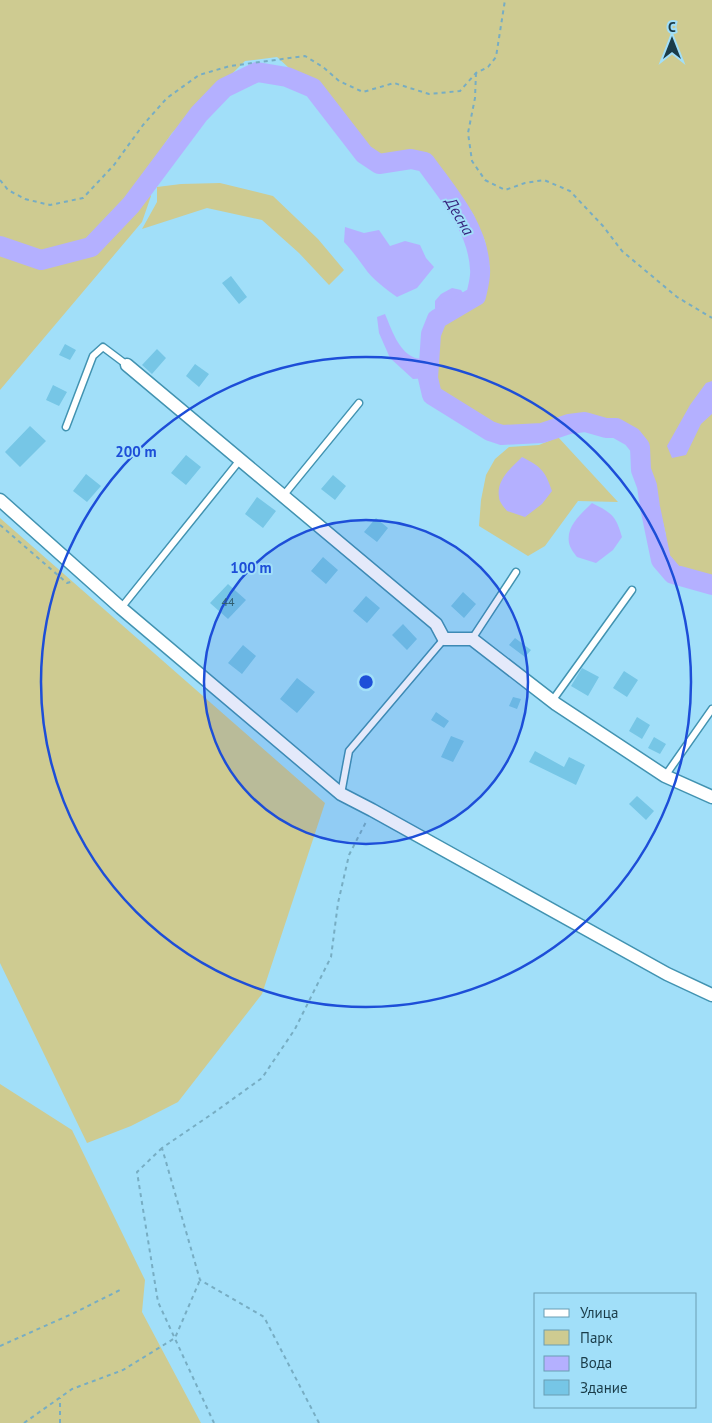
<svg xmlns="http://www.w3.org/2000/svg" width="712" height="1423" font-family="'PT Sans',sans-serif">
<rect width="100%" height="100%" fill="#a1dff9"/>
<!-- green -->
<path fill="#cecb91" d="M0,0H712V576L678,567L670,556L667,543L659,547L658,541L666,535L659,506L655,484L649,468V444L638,430L618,419H607L585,413L567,415L540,424L503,426L494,423L440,389L437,377L440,336L444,325L484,301L490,270L485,241L473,214L430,154L411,150L381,155L370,147L319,81L289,68L277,57L245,61L172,133L140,180L151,196L142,222L0,390Z
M220,183L273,196L318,239L344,270L329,285L299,253L262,220L207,208L142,229L157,202V187L181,184Z
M558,437L618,502L578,501L545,546L528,556L479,526L481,500L486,475L495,459L509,447L539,445Z
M0,518L325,803L262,994L178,1102L131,1126L87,1143L0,963Z
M0,1084L72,1130L145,1280L142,1312L201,1423H0Z"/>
<!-- water -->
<path fill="#b4b0ff" d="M345,227L364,233L379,230L390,246L405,241L420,245L426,258L434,267L417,288L397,297C386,289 372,279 364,267C357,258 352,250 344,242Z
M452,288L461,290L468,300L439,317L435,308V301L441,294Z
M385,314C391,328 398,350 413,357C417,359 424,359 429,360L428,378L413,379L390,358L379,333L377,317Z
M712,381V414L701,424L686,455L672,458L667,446L690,405L706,383Z
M522,457C541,467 545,470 552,491L542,504L525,517L507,511C504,507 499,502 499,497C496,480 511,468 522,457Z
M592,503C612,513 616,516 622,537L613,550L596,563L577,557C574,553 570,548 569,543C566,526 581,514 592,503Z"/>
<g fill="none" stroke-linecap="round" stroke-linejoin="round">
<!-- river -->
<path stroke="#b4b0ff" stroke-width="20" d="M0,246L41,260L91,247L131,205L199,114L224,88L257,72L287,77L313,88L364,154L379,164L411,159L425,162C448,194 478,227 480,269C481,277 478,287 476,296L437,319L431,334L428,378L432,395L490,431L502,435L542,433L569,424L585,422L606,428H616L632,437L640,447L641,470L647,486L650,507L661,560L673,574L712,585"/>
</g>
<!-- building -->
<path fill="#76c6e6" d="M231,276L247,297L239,304L222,283Z
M65,344L76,350L70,360L59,355Z
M157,349L166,358L152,374L142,365Z
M195,364L209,374L199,387L186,376Z
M53,385L67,392L59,406L46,400Z
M30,426L46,441L20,467L5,452Z
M186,455L201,467L186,485L171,473Z
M86,474L101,486L87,502L73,491Z
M333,475L346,486L335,500L321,489Z
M257,497L276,511L263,528L245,514Z
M376,518L388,528L377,542L364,532Z
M323,557L338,570L326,584L311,571Z
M228,584L246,600L228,619L210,603Z
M463,592L476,604L464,618L451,606Z
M366,596L380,608L367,623L353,611Z
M403,624L417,639L407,650L392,635Z
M515,638L531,650L525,657L509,645Z
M243,645L256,656L242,674L228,663Z
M582,668L599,677L588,696L571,686Z
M624,671L638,680L627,697L613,688Z
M297,678L315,692L297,713L280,699Z
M513,697L521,699L517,709L509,706Z
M436,712L449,721L444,728L431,720Z
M637,717L650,725L642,739L629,731Z
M451,736L464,741L453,762L441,757Z
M654,737L666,744L660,754L648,748Z
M535,751L564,767L569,757L585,765L576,785L529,762Z
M637,796L654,811L646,820L629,804Z"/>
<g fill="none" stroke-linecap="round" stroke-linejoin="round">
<defs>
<path id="service" d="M66,427L93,356L103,347L127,365
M283,496L359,403
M121,608L240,460
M472,639L516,572
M552,701L632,590
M665,776L712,709
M341,794L349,751L444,639"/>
<path id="minor" d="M127,365L436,624L444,639H472L556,704L665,776L712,797
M0,500L121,608L341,794L372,810L667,974L712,995"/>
</defs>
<!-- service casing -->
<use href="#service" stroke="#4293b1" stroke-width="9"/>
<!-- minor casing -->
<use href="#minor" stroke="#4293b1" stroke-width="15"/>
<!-- path -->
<path stroke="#77adc3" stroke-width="2" stroke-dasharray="4 4" stroke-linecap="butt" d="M476,73L475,98L468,133L472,161L485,180L505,190L525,183L544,180L570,191L603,226L622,251L677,297L712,318
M0,180L8,190L25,199L50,205L83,198L114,165L143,125L167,98L199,75L230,66L305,56L323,67L339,81L363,92L394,83L429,94L460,91L476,73L488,67L496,57L505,0
M0,525L67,583L73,581
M162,1148L137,1172L158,1302L214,1423
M0,1346L74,1313L120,1290
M24,1423L72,1389L123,1370L175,1338L200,1280
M60,1423V1398
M319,1423L264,1317L200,1280L162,1148L212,1114L262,1078L295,1029L331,957L338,903L349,855L367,820"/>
<!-- service -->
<use href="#service" stroke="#fff" stroke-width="6"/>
<!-- minor -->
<use href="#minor" stroke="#fff" stroke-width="12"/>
</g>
<!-- distance rings -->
<circle cx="366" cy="682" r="162" fill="#1d4ed8" fill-opacity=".12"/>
<g fill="none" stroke="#1d4ed8" stroke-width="2.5">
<circle cx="366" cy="682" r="162"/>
<circle cx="366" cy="682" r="325"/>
</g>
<g text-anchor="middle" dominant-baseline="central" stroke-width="4" stroke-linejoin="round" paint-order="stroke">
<!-- number labels -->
<g font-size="12" fill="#315e70">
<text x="228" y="601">44</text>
</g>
<!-- water labels -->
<g font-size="16" font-style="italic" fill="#38267e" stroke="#a1dff9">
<text transform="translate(460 216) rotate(60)">Десна</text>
</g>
</g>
<circle cx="366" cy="682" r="8" fill="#1d4ed8" stroke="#a1dff9" stroke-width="2.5"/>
<g font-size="15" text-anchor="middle" font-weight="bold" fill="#1d4ed8" stroke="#a1dff9" stroke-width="4" stroke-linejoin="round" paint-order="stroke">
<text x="136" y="457">200 m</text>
<text x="251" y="573">100 m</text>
</g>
<!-- legend -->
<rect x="534" y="1293" width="162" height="115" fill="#a1dff9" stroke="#6b9eb3"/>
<rect x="544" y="1309" width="25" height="8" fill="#ffffff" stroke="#6b9eb3"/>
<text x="580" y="1318" font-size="15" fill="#1a3c49">Улица</text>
<rect x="544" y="1330" width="25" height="15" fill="#cecb91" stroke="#6b9eb3"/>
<text x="580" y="1343" font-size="15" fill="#1a3c49">Парк</text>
<rect x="544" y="1356" width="25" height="15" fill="#b4b0ff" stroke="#6b9eb3"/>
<text x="580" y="1368" font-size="15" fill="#1a3c49">Вода</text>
<rect x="544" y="1380" width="25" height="15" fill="#76c6e6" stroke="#6b9eb3"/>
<text x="580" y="1393" font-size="15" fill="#1a3c49">Здание</text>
<!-- north arrow -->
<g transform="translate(672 40)" stroke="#a1dff9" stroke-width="4" paint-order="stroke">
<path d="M0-4L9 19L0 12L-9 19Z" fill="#1a3c49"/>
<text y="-8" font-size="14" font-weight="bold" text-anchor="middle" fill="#1a3c49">С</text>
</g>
</svg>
